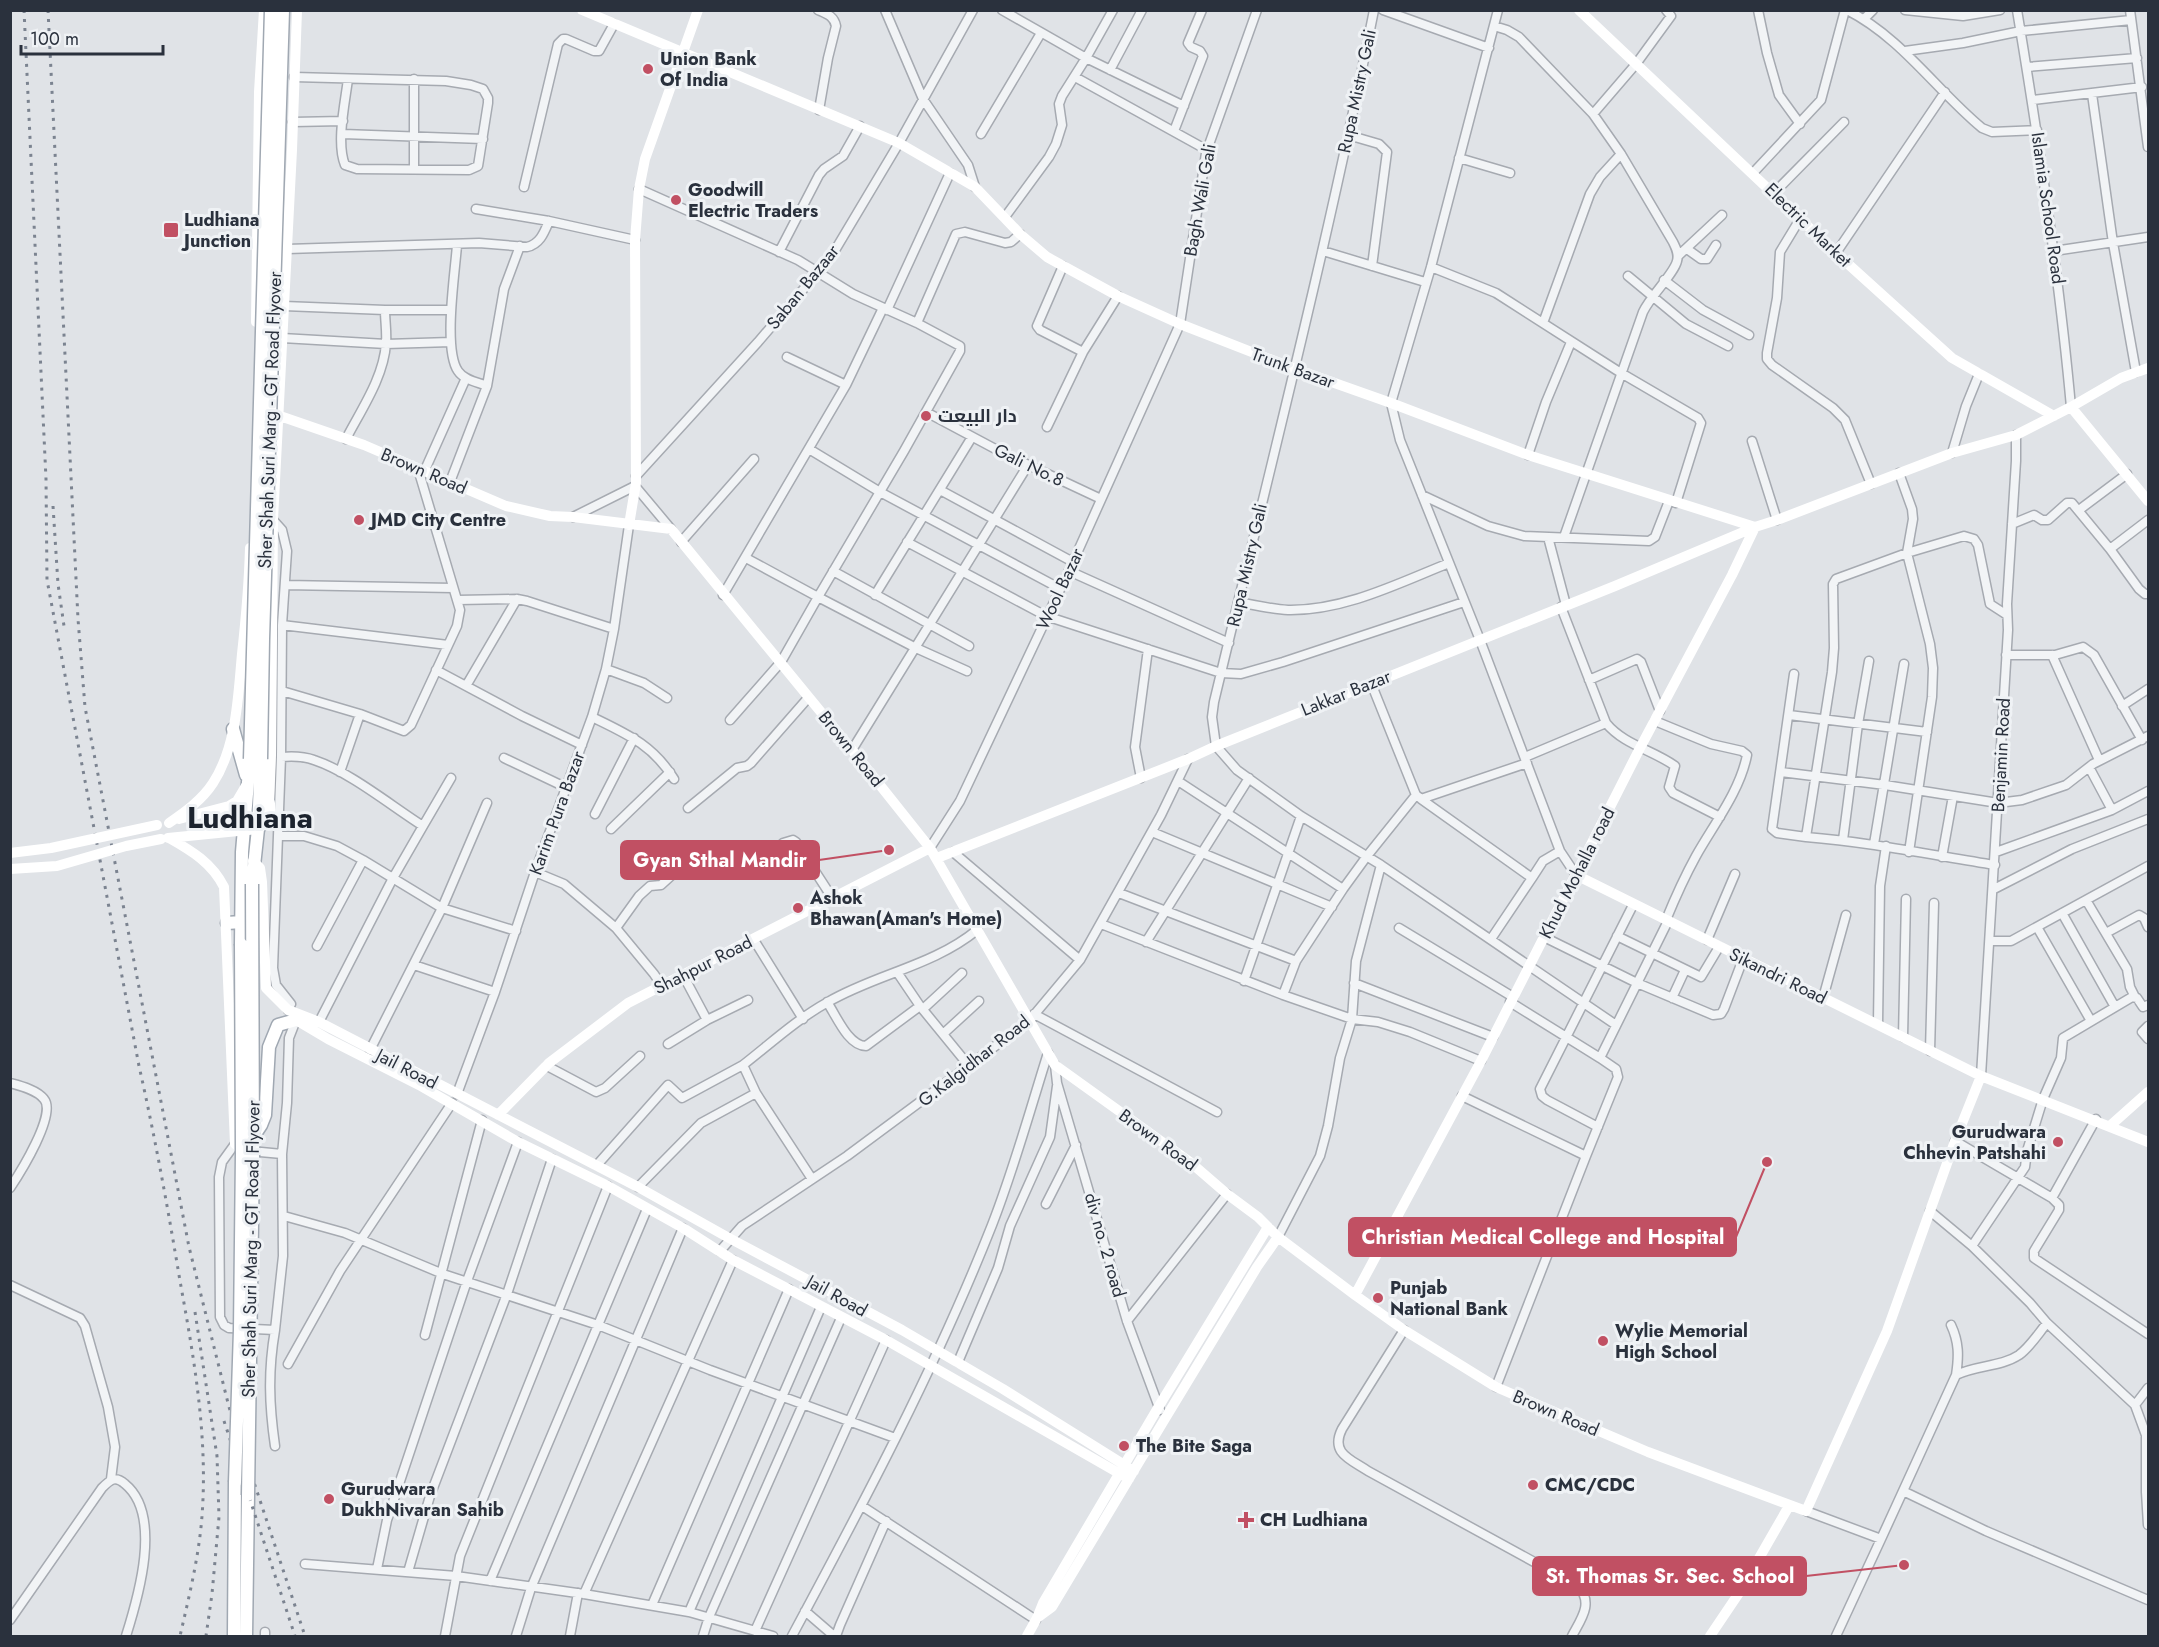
<svg xmlns="http://www.w3.org/2000/svg" width="2159" height="1647" font-family="Jost,Cairo,sans-serif">
<rect width="100%" height="100%" fill="#e0e3e7"/>
<g fill="none" stroke-linecap="round" stroke-linejoin="round">
<defs>
<path id="street" d="M818,10C827,14 834,16 836,26L828,58L819,110
M885,10L923,99L968,165L975,187
M1002,10L1086,58L1184,106
M1374,10C1328,243 1269,472 1214,702L1212,717L1216,746L1237,770L1301,816L1381,865L1616,1025
M1383,10L1489,48
M1498,10L1431,267L1391,403L1400,440L1480,640L1560,851L1576,875
M1758,10L1767,53L1779,95L1800,124
M1847,10C1902,38 1936,90 1982,128L1992,132L2037,130
M1905,10L1963,16L2000,10
M2017,10C2039,142 2059,274 2071,407
M2130,10L2148,147
M1864,19L1873,10
M1494,26L1507,30L1519,37L1593,114L1621,154L1673,242C1676,248 1679,254 1677,261C1674,274 1651,295 1643,312L1564,537
M1905,51L1963,43L2021,31L2131,20
M2027,67L2137,58
M1110,70L1142,10
M294,77L446,81L471,85L483,89L488,98V103L478,166L469,170L357,169L345,165C336,143 345,103 348,79
M1075,77L1207,150
M414,79V169
M2092,94L2113,243L2136,372
M2033,100L2142,87
M1593,114L1636,64L1671,16L1666,10
M293,122L343,121
M1174,131L1203,56L1200,51L1191,47L1188,43L1202,10
M343,134L483,139
M981,134L1041,33
M1348,135L1379,144L1387,152L1372,266
M1459,158L1510,173
M1753,173L1821,100L1845,10
M524,187L558,44L563,39H566L594,51H599L614,24
M639,189L798,260L853,294L917,323L960,346V351L904,451L818,597L916,648L967,671
M1774,193L1844,122
M476,209L549,221L635,240
M1005,217L1049,157L1056,144L1062,125L1059,104L1062,96L1086,58L1113,10
M1800,219L1780,252L1777,298L1767,353V359L1772,365L1833,408L1845,420L1871,484
M287,249L479,243L527,247C540,244 544,233 549,221
M1687,249L1701,259H1707L1716,245
M1323,251L1425,282
M2054,251L2148,237
M779,252L819,175L824,169L843,156L860,126
M1836,253L1945,92
M1678,256L1722,215
M1063,266L1037,326L1040,330L1083,352
M1431,267L1496,293L1621,373L1698,418L1701,423L1676,503
M1628,276L1686,324L1728,346
M1664,280L1703,310L1749,335
M284,306L385,310H451
M887,310L950,173
M917,323L956,234L965,232L1005,243L1011,242L1020,234
M1543,323L1590,194L1600,177L1621,154
M282,338L386,344L451,342
M787,357L846,385
M487,386L504,289L520,246
M926,412L1001,452L1101,499
M1047,427L1083,352L1118,296
M346,439C361,410 384,377 386,343C387,333 385,321 385,310
M1752,441L1777,520
M809,449L880,492L1059,588
M1952,453L1966,406L1979,374
M1528,455L1546,402L1571,342
M424,472L466,378
M1899,473L1912,509L1913,519L1907,553L1930,644L1933,668L1932,697L1909,852
M636,476L758,342L831,257L899,143L973,10
M450,482L487,386C477,382 464,380 458,371C443,349 455,273 457,245
M940,490L1073,562
M1422,495L1488,526L1524,536L1649,541L1655,537L1669,501
M2079,510L2127,474
M573,517L635,486L671,529
M273,520L282,530L287,551L282,625L281,757L273,968L276,985L291,1004L288,1010
M2012,524L2034,515L2042,520H2048L2067,503H2072L2110,549L2148,520
M1548,537L1566,605
M681,542L754,459
M907,542L1046,616L1221,673L1241,674L1283,662L1464,602
M2110,549L2139,589L2145,594H2148
M833,571L969,646
M1069,571L1229,643
M285,585L453,588
M723,595L846,385L883,308
M875,595L972,437
M458,600L517,599L527,601L614,629
M1238,602C1254,605 1271,609 1288,610C1344,611 1399,583 1449,563
M1561,607L1606,723C1624,745 1653,750 1675,766L1669,787L1673,793L1720,817
M282,625L448,645
M2006,655H2055L2083,647L2094,655L2142,740
M2052,655L2099,760
M606,669L644,683L667,698
M436,670L522,716L582,745
M1794,674L1772,829L1777,833L1806,837
M1589,680L1637,659L1641,662L1660,711
M1371,683L1416,795L1420,798
M466,686L517,599
M282,691L360,714L404,731L411,725L457,626L460,610L418,469
M2122,706L2148,689
M1789,715L1927,732
M592,717C627,734 653,745 674,779
M730,720L781,662L818,597L746,558
M1655,721L1711,744L1742,751L1747,755C1740,791 1714,824 1696,856C1685,876 1675,898 1666,920
M852,750L1028,465
M281,757C292,756 303,756 314,760C350,772 390,805 423,826L393,878L319,1022
M1525,757L1606,723
M504,758L565,787
M1527,763L1421,799L1532,878L1543,861L1560,851
M2089,767L2112,810
M340,772L360,714
M1781,772L1885,785L1998,803L2022,800L2066,785L2093,764L2148,736
M1141,778L1135,747L1148,649
M1178,781L1343,889
M688,808L737,768L747,766L751,763L808,698
M595,814L634,738
M423,826L451,778
M611,829L670,772
M1152,832L1332,907
M278,836H304L337,846L363,860L442,908L516,931
M1843,840L1858,724L1869,661
M1874,844L1904,664
M930,848L960,801L1073,562L1180,324L1206,153L1257,10
M953,852L1080,960
M1996,852L2112,810L2148,791
M1942,857L1953,796
M1995,865C1932,855 1869,842 1806,837L1832,672L1834,648L1833,584L1836,579L1907,553L1964,536L1974,539L1978,545L1990,604L2007,615
M752,871L783,843L793,840L796,842L833,899
M535,872L564,884L616,928
M1994,889L2072,849L2148,819
M1119,893L1296,961
M2086,900L2127,969L2130,987L2135,997
M2062,913L2115,1007
M1101,924L1283,995L1352,1019L1378,1022L1410,1032L1481,1061
M2037,927L2091,1021
M1399,928L1513,997
M2106,933L2139,915L2144,918L2148,927
M1617,936L1701,977L1719,947
M1544,937L1637,983L1713,1015L1721,1014L1724,1009L1743,959
M1491,939L1532,878
M754,940L803,1019
M1707,940L1735,874
M1990,941H2011L2148,866
M1146,942L1249,778
M317,946L363,860
M414,965L495,992
M897,972L920,1006L969,1066
M683,975L707,1020L748,1000
M1244,981L1301,816
M1354,983L1493,1037
M662,986L654,974L616,928L639,896L650,886L661,885L683,865
M1283,995L1296,961L1343,889L1367,856L1416,795
M1672,998L1685,970
M1823,998L1846,915
M827,1002C836,1015 848,1046 866,1046L920,1006
M1510,1002L1600,1058
M923,1009L962,973
M1034,1014L1217,1112
M1878,1024L1880,886L1886,846
M2148,1026L2142,1032L2148,1039
M943,1034L979,1001
M1903,1037L1906,899
M668,1044L707,1020
M370,1050L442,908L487,803
M1930,1051L1934,903
M743,1065C770,1044 797,1019 828,1002C876,974 933,966 977,930
M1055,1065L1057,1083L1127,1321L1160,1410
M547,1066L596,1092L605,1088L640,1056
M1981,1076L2008,630L2007,604L2016,461V435
M10,1083C21,1086 37,1090 44,1099C57,1114 20,1173 10,1188
M457,1094L495,992L535,872L592,717L606,669L614,629L629,525
M1462,1096L1586,1156
M1598,1127L1547,1100L1542,1096L1540,1089L1633,905
M1955,1141L2052,1198L2096,1119
M235,1144L222,1162L219,1177L220,1317L224,1325L229,1328L275,1330L283,1256L282,1154L287,1103L289,1038L296,1020
M250,1151L282,1154
M597,1165L668,1085L682,1098L743,1065L756,1093
M638,1187L701,1123L756,1093L812,1179
M2052,1198L2059,1205V1210L2034,1251V1258L2148,1334
M1046,1204L1076,1145
M1930,1211L1972,1246L2030,1303L2047,1323L2135,1405L2146,1435V1492L2148,1525
M284,1216L345,1233L443,1274L598,1325L710,1370L895,1438
M1278,1237L1320,1156L1328,1126L1340,1058L1352,1019L1356,961L1381,865
M1972,1246L2025,1167L2027,1151L2043,1099L2061,1058L2063,1038L2132,997L2137,998L2143,1007L2148,1005
M720,1251L742,1226L847,1156L1029,1021L1080,960L1161,815L1188,759
M10,1285L80,1318L85,1326L108,1407L115,1447L111,1479
M1127,1321L1227,1194
M275,1330C268,1371 269,1404 275,1446
M1404,1330L1342,1429C1330,1453 1350,1459 1368,1471L1578,1586C1594,1603 1581,1619 1572,1636
M425,1335L482,1120
M958,1362L998,1268L1010,1226L1050,1137L1057,1086
M288,1364L340,1271L452,1103
M1956,1375C1976,1365 2001,1367 2019,1355C2030,1347 2038,1334 2047,1323
M1496,1387L1586,1156L1618,1077L1616,1069L1600,1058L1668,921
M2135,1405L2148,1388
M1903,1491L1956,1375C1959,1356 1959,1342 1951,1325
M862,1506L1036,1620
M1806,1511L1881,1539L1903,1491L1986,1531L2148,1600
M305,1564L456,1576L584,1594L689,1612L773,1636
M377,1569L387,1520L467,1281L518,1142
M408,1572L430,1496L507,1294L552,1159
M490,1581L647,1209
M584,1594L733,1260
M652,1605L789,1289
M805,1611L834,1636
M689,1612L821,1307
M10,1620L102,1488C110,1480 115,1475 125,1484C163,1515 138,1598 126,1636
M755,1631L886,1340
M265,1632V1636
M445,1636L460,1556L608,1186
M516,1636L531,1588L683,1228
M570,1636L578,1593
M703,1636L709,1617L841,1318
M792,1636C864,1502 936,1367 992,1225C1014,1169 1030,1110 1048,1053
M836,1636L840,1625L886,1521
M1836,1636L1881,1539"/>
<path id="primary" d="M233,729L246,775
M258,829L269,813V803
M252,884L258,829L261,759
M227,923L241,922
M241,944L242,852L250,759
M253,1137L261,1125L265,1115L269,1047L278,1025L296,1020
M234,1636L235,1482
M246,1636L248,1495"/>
</defs>
<!-- street casing -->
<use href="#street" stroke="#a6aab1" stroke-width="11"/>
<!-- primary casing -->
<use href="#primary" stroke="#a0a8b2" stroke-width="15"/>
<!-- street -->
<use href="#street" stroke="#f2f4f6" stroke-width="8"/>
<!-- secondary -->
<path stroke="#fff" stroke-width="10" d="M582,10L899,143L975,187L1020,234L1047,257L1118,296L1180,324L1295,369L1391,403L1528,455L1755,527
M1579,10L1836,253L1952,358L2054,416
M256,322L259,92L264,10
M2071,407L2148,501
M264,414L280,416L364,445L506,506L550,516L573,517L671,529L852,750L930,848L1055,1065L1190,1162L1227,1194L1258,1217L1278,1237L1355,1295L1404,1330L1496,1387L1648,1452L1806,1511L1887,1331L1955,1141L1981,1076
M629,525L636,483L635,240L639,189L645,159L698,10
M269,803L271,755L273,520L292,150L297,10
M216,815L246,811
M179,819L229,806L237,801L247,784
M169,823C185,812 202,800 213,783C237,746 238,696 242,654C246,618 249,583 250,548
M168,838L258,829
M169,838C192,851 212,863 224,887L235,1144L241,1149
M937,858L1188,759L1216,746L1615,586L1755,527L1777,520L1952,453L2016,435L2071,407L2121,378L2148,368
M253,861L260,868L262,882L266,988L288,1010L319,1022L638,1187L729,1238L902,1330L1003,1389L1134,1471
M1576,875L1981,1076L2148,1142
M296,1020L328,1039L419,1085L518,1142L608,1186L683,1228L733,1260L886,1340L1129,1479
M498,1115L549,1063L628,1003L930,848
M2111,1125L2148,1092
M1355,1295L1481,1061L1640,748L1732,575L1755,527
M1037,1618L1052,1607L1163,1422L1257,1267L1278,1237
M1027,1636L1037,1618L1043,1603L1159,1406L1268,1227
M1710,1636L1739,1593L1789,1506"/>
<!-- primary -->
<use href="#primary" stroke="#fff" stroke-width="12"/>
<!-- rail -->
<path stroke="#7b8390" stroke-width="3" stroke-dasharray="3 6" stroke-linecap="butt" d="M24,10L46,479L47,580L139,1066C155,1137 168,1209 180,1281C194,1358 208,1437 202,1516C199,1556 189,1597 180,1636
M48,10L78,619L85,707L189,1247L229,1407L305,1636
M53,506L58,584L64,626
M195,1312L217,1456L219,1517L212,1594L206,1636
M224,1421L295,1636"/>
<defs>
<path id="primary-bridge" d="M250,759L271,10
M261,759L263,639L283,10
M235,1482L240,1330L242,1153L241,944
M248,1495L253,1154L252,884"/>
</defs>
<!-- primary-bridge casing -->
<use href="#primary-bridge" stroke="#a0a8b2" stroke-width="15" stroke-linecap="butt"/>
<!-- secondary-bridge -->
<path stroke="#fff" stroke-width="10" d="M10,853L51,848L157,825
M10,869L57,866L126,846L161,839"/>
<!-- primary-bridge -->
<use href="#primary-bridge" stroke="#fff" stroke-width="12"/>
</g>
<!-- markers -->
<g fill="#c15063" stroke="#eff2f5" stroke-width="2">
<circle cx="648" cy="69" r="6"/>
<circle cx="676" cy="200" r="6"/>
<rect x="163" y="222" width="16" height="16" rx="3"/>
<circle cx="926" cy="416" r="6"/>
<circle cx="359" cy="520" r="6"/>
<circle cx="798" cy="908" r="6"/>
<circle cx="2058" cy="1142" r="6"/>
<circle cx="1378" cy="1298" r="6"/>
<circle cx="1603" cy="1341" r="6"/>
<circle cx="1124" cy="1446" r="6"/>
<circle cx="1533" cy="1485" r="6"/>
<circle cx="329" cy="1499" r="6"/>
<path d="M1243 1511h6v6h6v6h-6v6h-6v-6h-6v-6h6z"/>
</g>
<g text-anchor="middle" dominant-baseline="central" stroke-width="6" stroke-linejoin="round" paint-order="stroke">
<!-- poi labels -->
<g font-size="18" font-weight="bold" fill="#2a313d" stroke="#eff2f5" text-anchor="start">
<text x="660" y="59">Union Bank<tspan x="660" dy="21">Of India</tspan></text>
<text x="688" y="190">Goodwill<tspan x="688" dy="21">Electric Traders</tspan></text>
<text x="184" y="220">Ludhiana<tspan x="184" dy="21">Junction</tspan></text>
<text x="938" y="416">دار البیعت</text>
<text x="371" y="520">JMD City Centre</text>
<text x="810" y="898">Ashok<tspan x="810" dy="21">Bhawan(Aman's Home)</tspan></text>
<text x="2046" y="1132" text-anchor="end">Gurudwara<tspan x="2046" dy="21">Chhevin Patshahi</tspan></text>
<text x="1390" y="1288">Punjab<tspan x="1390" dy="21">National Bank</tspan></text>
<text x="1615" y="1331">Wylie Memorial<tspan x="1615" dy="21">High School</tspan></text>
<text x="1136" y="1446">The Bite Saga</text>
<text x="1545" y="1485">CMC/CDC</text>
<text x="341" y="1489">Gurudwara<tspan x="341" dy="21">DukhNivaran Sahib</tspan></text>
<text x="1260" y="1520">CH Ludhiana</text>
</g>
<!-- street labels -->
<g font-size="18" fill="#2a313d" stroke="#eff2f5">
<text transform="translate(1357 91) rotate(-78)">Rupa Mistry Gali</text>
<text transform="translate(1200 200) rotate(-80)">Bagh Wali Gali</text>
<text transform="translate(2048 208) rotate(82)">Islamia School Road</text>
<text transform="translate(1808 225) rotate(44)">Electric Market</text>
<text transform="translate(803 287) rotate(-51)">Saban Bazaar</text>
<text transform="translate(1293 368) rotate(20)">Trunk Bazar</text>
<text transform="translate(270 420) rotate(-88)">Sher Shah Suri Marg - GT Road Flyover</text>
<text transform="translate(1029 465) rotate(26)">Gali No.8</text>
<text transform="translate(424 471) rotate(23)">Brown Road</text>
<text transform="translate(1247 565) rotate(-77)">Rupa Mistry Gali</text>
<text transform="translate(1060 589) rotate(-65)">Wool Bazar</text>
<text transform="translate(1346 693) rotate(-22)">Lakkar Bazar</text>
<text transform="translate(851 749) rotate(51)">Brown Road</text>
<text transform="translate(2001 755) rotate(-87)">Benjamin Road</text>
<text transform="translate(557 813) rotate(-70)">Karim Pura Bazar</text>
<text transform="translate(1577 873) rotate(-63)">Khud Mohalla road</text>
<text transform="translate(703 965) rotate(-27)">Shahpur Road</text>
<text transform="translate(1778 976) rotate(26)">Sikandri Road</text>
<text transform="translate(974 1061) rotate(-38)">G.Kalgidhar Road</text>
<text transform="translate(407 1069) rotate(27)">Jail Road</text>
<text transform="translate(1158 1140) rotate(36)">Brown Road</text>
<text transform="translate(1105 1245) rotate(74)">div no. 2 road</text>
<text transform="translate(251 1249) rotate(-89)">Sher Shah Suri Marg - GT Road Flyover</text>
<text transform="translate(837 1296) rotate(29)">Jail Road</text>
<text transform="translate(1556 1413) rotate(23)">Brown Road</text>
</g>
<!-- town labels -->
<g font-size="30" font-weight="bold" fill="#1c232e" stroke="#eff2f5">
<text x="250" y="817">Ludhiana</text>
</g>
</g>
<!-- callouts -->
<path fill="none" stroke="#c15063" stroke-width="2" d="M889 850L819 860M1767 1162L1736 1237M1904 1565L1806 1576"/>
<g fill="#c15063" stroke="#eff2f5" stroke-width="2">
<circle cx="889" cy="850" r="6"/>
<circle cx="1767" cy="1162" r="6"/>
<circle cx="1904" cy="1565" r="6"/>
</g>
<g fill="#c15063" stroke="#c15063" stroke-width="2">
<rect x="621" y="841" width="198" height="38" rx="6"/>
<rect x="1349" y="1218" width="387" height="38" rx="6"/>
<rect x="1533" y="1557" width="273" height="38" rx="6"/>
</g>
<g font-size="20" text-anchor="middle" font-weight="bold" fill="#fff">
<text x="720" y="867">Gyan Sthal Mandir</text>
<text x="1543" y="1244">Christian Medical College and Hospital</text>
<text x="1670" y="1583">St. Thomas Sr. Sec. School</text>
</g>
<!-- border -->
<rect width="2159" height="1647" fill="none" stroke="#2a313d" stroke-width="24"/>
<!-- scale -->
<path d="M21 45v9h142v-9" fill="none" stroke="#2a313d" stroke-width="3"/>
<text x="30" y="45" font-size="18" fill="#2a313d" stroke="#eff2f5" stroke-width="4.5" paint-order="stroke">100 m</text>
</svg>
